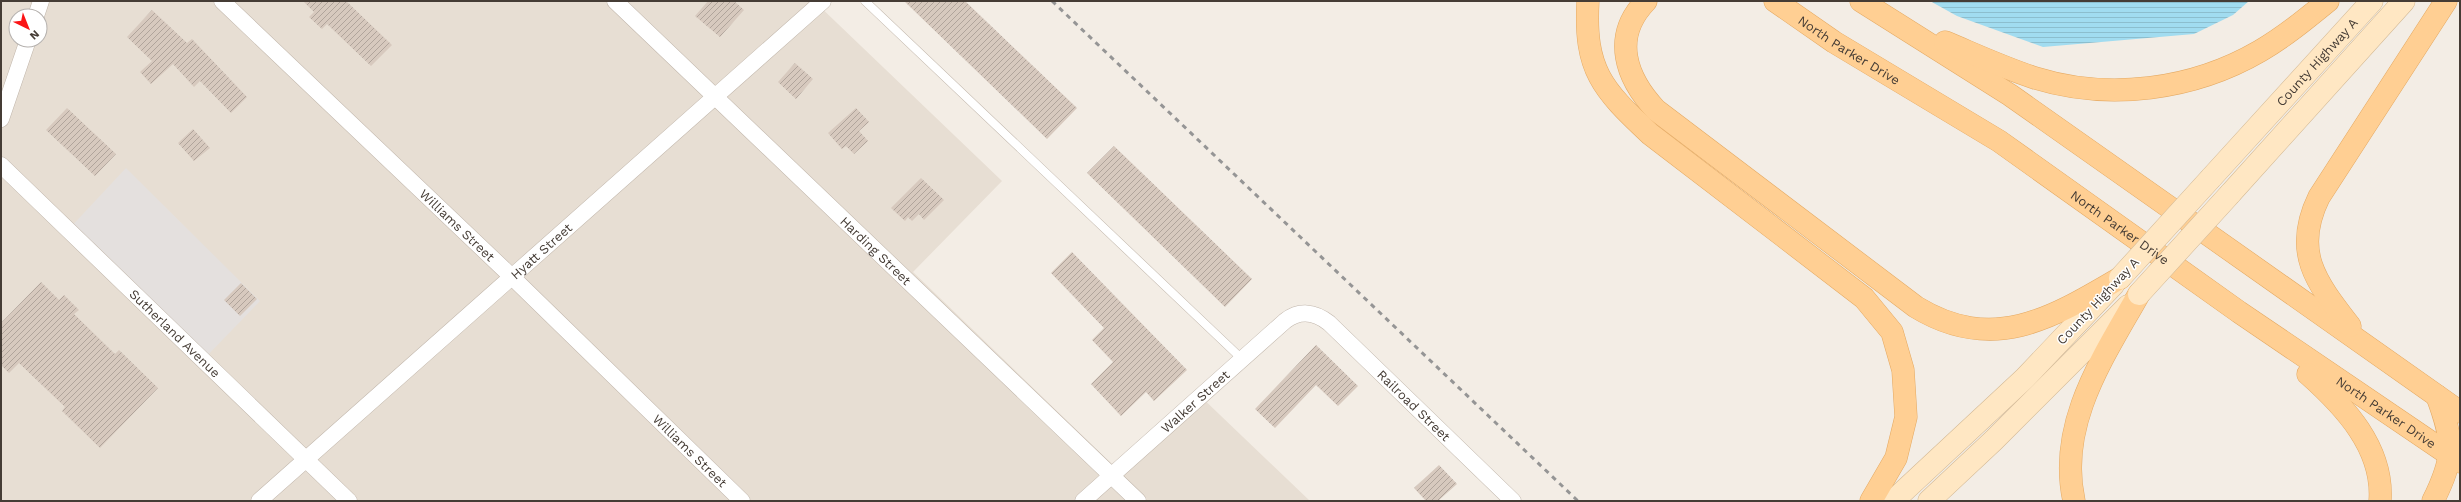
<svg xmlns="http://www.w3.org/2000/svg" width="2461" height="502" font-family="'Work Sans',sans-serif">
<defs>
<pattern id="water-rules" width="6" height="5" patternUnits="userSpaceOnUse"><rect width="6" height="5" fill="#a1dcf0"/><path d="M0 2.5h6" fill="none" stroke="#8cbece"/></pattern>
<pattern id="building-hatch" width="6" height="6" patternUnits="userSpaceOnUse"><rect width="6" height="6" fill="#d7c9be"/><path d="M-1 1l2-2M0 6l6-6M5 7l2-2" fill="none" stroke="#b0a49b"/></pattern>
</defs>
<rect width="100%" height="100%" fill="#f3ede5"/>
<!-- residential -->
<path fill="#e7ded3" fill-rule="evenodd" d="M1,1H814L1002,181L913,272L1113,465L1196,392L1310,501H1ZM16,16H40V40H16Z"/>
<!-- parking -->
<path fill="#e4e0de" d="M126,168L260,301L203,360L68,230Z"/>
<!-- water -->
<path fill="url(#water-rules)" d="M1930,1H2249L2233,15L2194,34L2043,47L1957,16Z"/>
<!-- building -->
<path fill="url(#building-hatch)" d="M303,1H346L392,45L371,66L327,24L322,29L309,17L314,12Z
M708,1H734L744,10L720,37L695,16Z
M904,1H965L1077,108L1047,139Z
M152,10L187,43L192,39L247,97L231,113L200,81L194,87L173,64L151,84L140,72L152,61L127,37Z
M795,63L813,79L796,99L778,82Z
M67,108L116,154L95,176L46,130Z
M856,108L869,122L859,131L868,141L854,154L846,146L842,149L828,133Z
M193,129L210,148L194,161L178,143Z
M1114,146L1252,279L1225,307L1087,173Z
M921,178L944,200L924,220L919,214L912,221L908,217L905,221L891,208Z
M1072,252L1187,370L1154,401L1146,392L1121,416L1091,384L1113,362L1092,340L1104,328L1051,273Z
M41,282L59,300L64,295L79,310L74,314L115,354L119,350L158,388L100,448L62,411L65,407L19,363L9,373L1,365V323Z
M241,283L257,299L240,316L224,300Z
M1316,345L1358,386L1338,406L1316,385L1275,428L1255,409Z
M1439,465L1457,484L1438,501H1426L1414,488Z"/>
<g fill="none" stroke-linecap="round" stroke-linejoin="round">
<defs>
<path id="service" d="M865,1L1242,359"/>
<g id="minor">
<path id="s1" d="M222,1L511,276L742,501"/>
<path id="s2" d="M615,1L1138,501"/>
<path d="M36,16L41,1"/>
<path d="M1,119L28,40"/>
<path id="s3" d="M1,165L349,501"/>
<path id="s4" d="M259,501L823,1"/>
<path id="s5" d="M1083,501L1285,321C1299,310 1314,311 1329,323L1513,501"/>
</g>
<g id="secondary">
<path id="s6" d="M2211,178L2372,1"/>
<path d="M2230,194L2404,1"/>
<path d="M1893,501L2025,378L2114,284"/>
<path d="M1929,501L1994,440L2128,306"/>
</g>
<g id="primary">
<path d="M1588,1C1584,70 1602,89 1650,134L1864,298L1892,332L1903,370L1906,417L1896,458L1871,501"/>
<path d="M1646,1C1611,37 1626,78 1656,110L1916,307C1993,354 2052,318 2120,278"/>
<path id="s7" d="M1775,1L1834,42L1999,141L2239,312L2460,462"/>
<path d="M1861,1L2010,95L2460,412"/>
<path d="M1945,42C1974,54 2004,68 2035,78C2109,101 2193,90 2260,51C2284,37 2306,19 2328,1"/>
<path d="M2350,326C2316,282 2292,252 2319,197L2446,1"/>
<path d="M2308,374C2344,406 2384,448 2380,501"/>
<path d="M2074,501C2057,424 2103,358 2139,294"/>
<path d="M2433,501C2455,457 2454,442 2437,396"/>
</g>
</defs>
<!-- service casing -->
<use href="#service" stroke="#c1b6ab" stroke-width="9"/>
<!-- minor casing -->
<use href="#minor" stroke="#c1b6ab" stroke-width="17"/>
<!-- secondary casing -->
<use href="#secondary" stroke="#d3b995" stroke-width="23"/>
<!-- primary casing -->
<use href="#primary" stroke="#e4a962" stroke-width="23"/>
<!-- service -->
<use href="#service" stroke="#fff" stroke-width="8"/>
<!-- minor -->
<use href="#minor" stroke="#fff" stroke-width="16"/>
<!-- secondary -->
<use href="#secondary" stroke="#ffe7c3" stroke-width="22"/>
<!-- primary -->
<use href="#primary" stroke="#ffcf93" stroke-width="22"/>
<!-- rail -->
<path stroke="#959595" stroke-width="3" stroke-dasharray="5 5" stroke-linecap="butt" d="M1052,1L1578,501"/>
<defs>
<path id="secondary-bridge" d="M2120,278L2211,178
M2139,294L2230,194"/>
</defs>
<!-- secondary-bridge casing -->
<use href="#secondary-bridge" stroke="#d3b995" stroke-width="23" stroke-linecap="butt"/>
<!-- secondary-bridge -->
<use href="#secondary-bridge" stroke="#ffe7c3" stroke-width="22"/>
</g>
<g text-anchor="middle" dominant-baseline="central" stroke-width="3" stroke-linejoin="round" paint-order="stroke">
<!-- street labels -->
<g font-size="13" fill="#453c35" stroke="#fff">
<text stroke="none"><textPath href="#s7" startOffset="89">North Parker Drive</textPath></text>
<text stroke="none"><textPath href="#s6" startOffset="157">County Highway A</textPath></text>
<text stroke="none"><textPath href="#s1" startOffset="325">Williams Street</textPath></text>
<text stroke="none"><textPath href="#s7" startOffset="413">North Parker Drive</textPath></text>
<text stroke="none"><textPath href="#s4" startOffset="377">Hyatt Street</textPath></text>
<text stroke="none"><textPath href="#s2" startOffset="361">Harding Street</textPath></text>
<text transform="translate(2098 301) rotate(-47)">County Highway A</text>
<text stroke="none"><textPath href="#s3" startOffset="242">Sutherland Avenue</textPath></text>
<text stroke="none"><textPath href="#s5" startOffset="150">Walker Street</textPath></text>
<text stroke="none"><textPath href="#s5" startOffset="437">Railroad Street</textPath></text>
<text stroke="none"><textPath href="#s7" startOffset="737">North Parker Drive</textPath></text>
<text stroke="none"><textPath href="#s1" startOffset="649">Williams Street</textPath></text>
</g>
</g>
<!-- border -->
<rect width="2461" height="502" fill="none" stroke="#453c35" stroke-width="4"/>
<!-- north arrow -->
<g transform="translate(28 28) rotate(137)"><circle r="19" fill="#ffffff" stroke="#b5b1ae"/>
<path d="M0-3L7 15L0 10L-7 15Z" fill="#fb1416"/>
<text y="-6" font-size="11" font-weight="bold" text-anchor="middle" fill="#453c35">N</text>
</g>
</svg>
